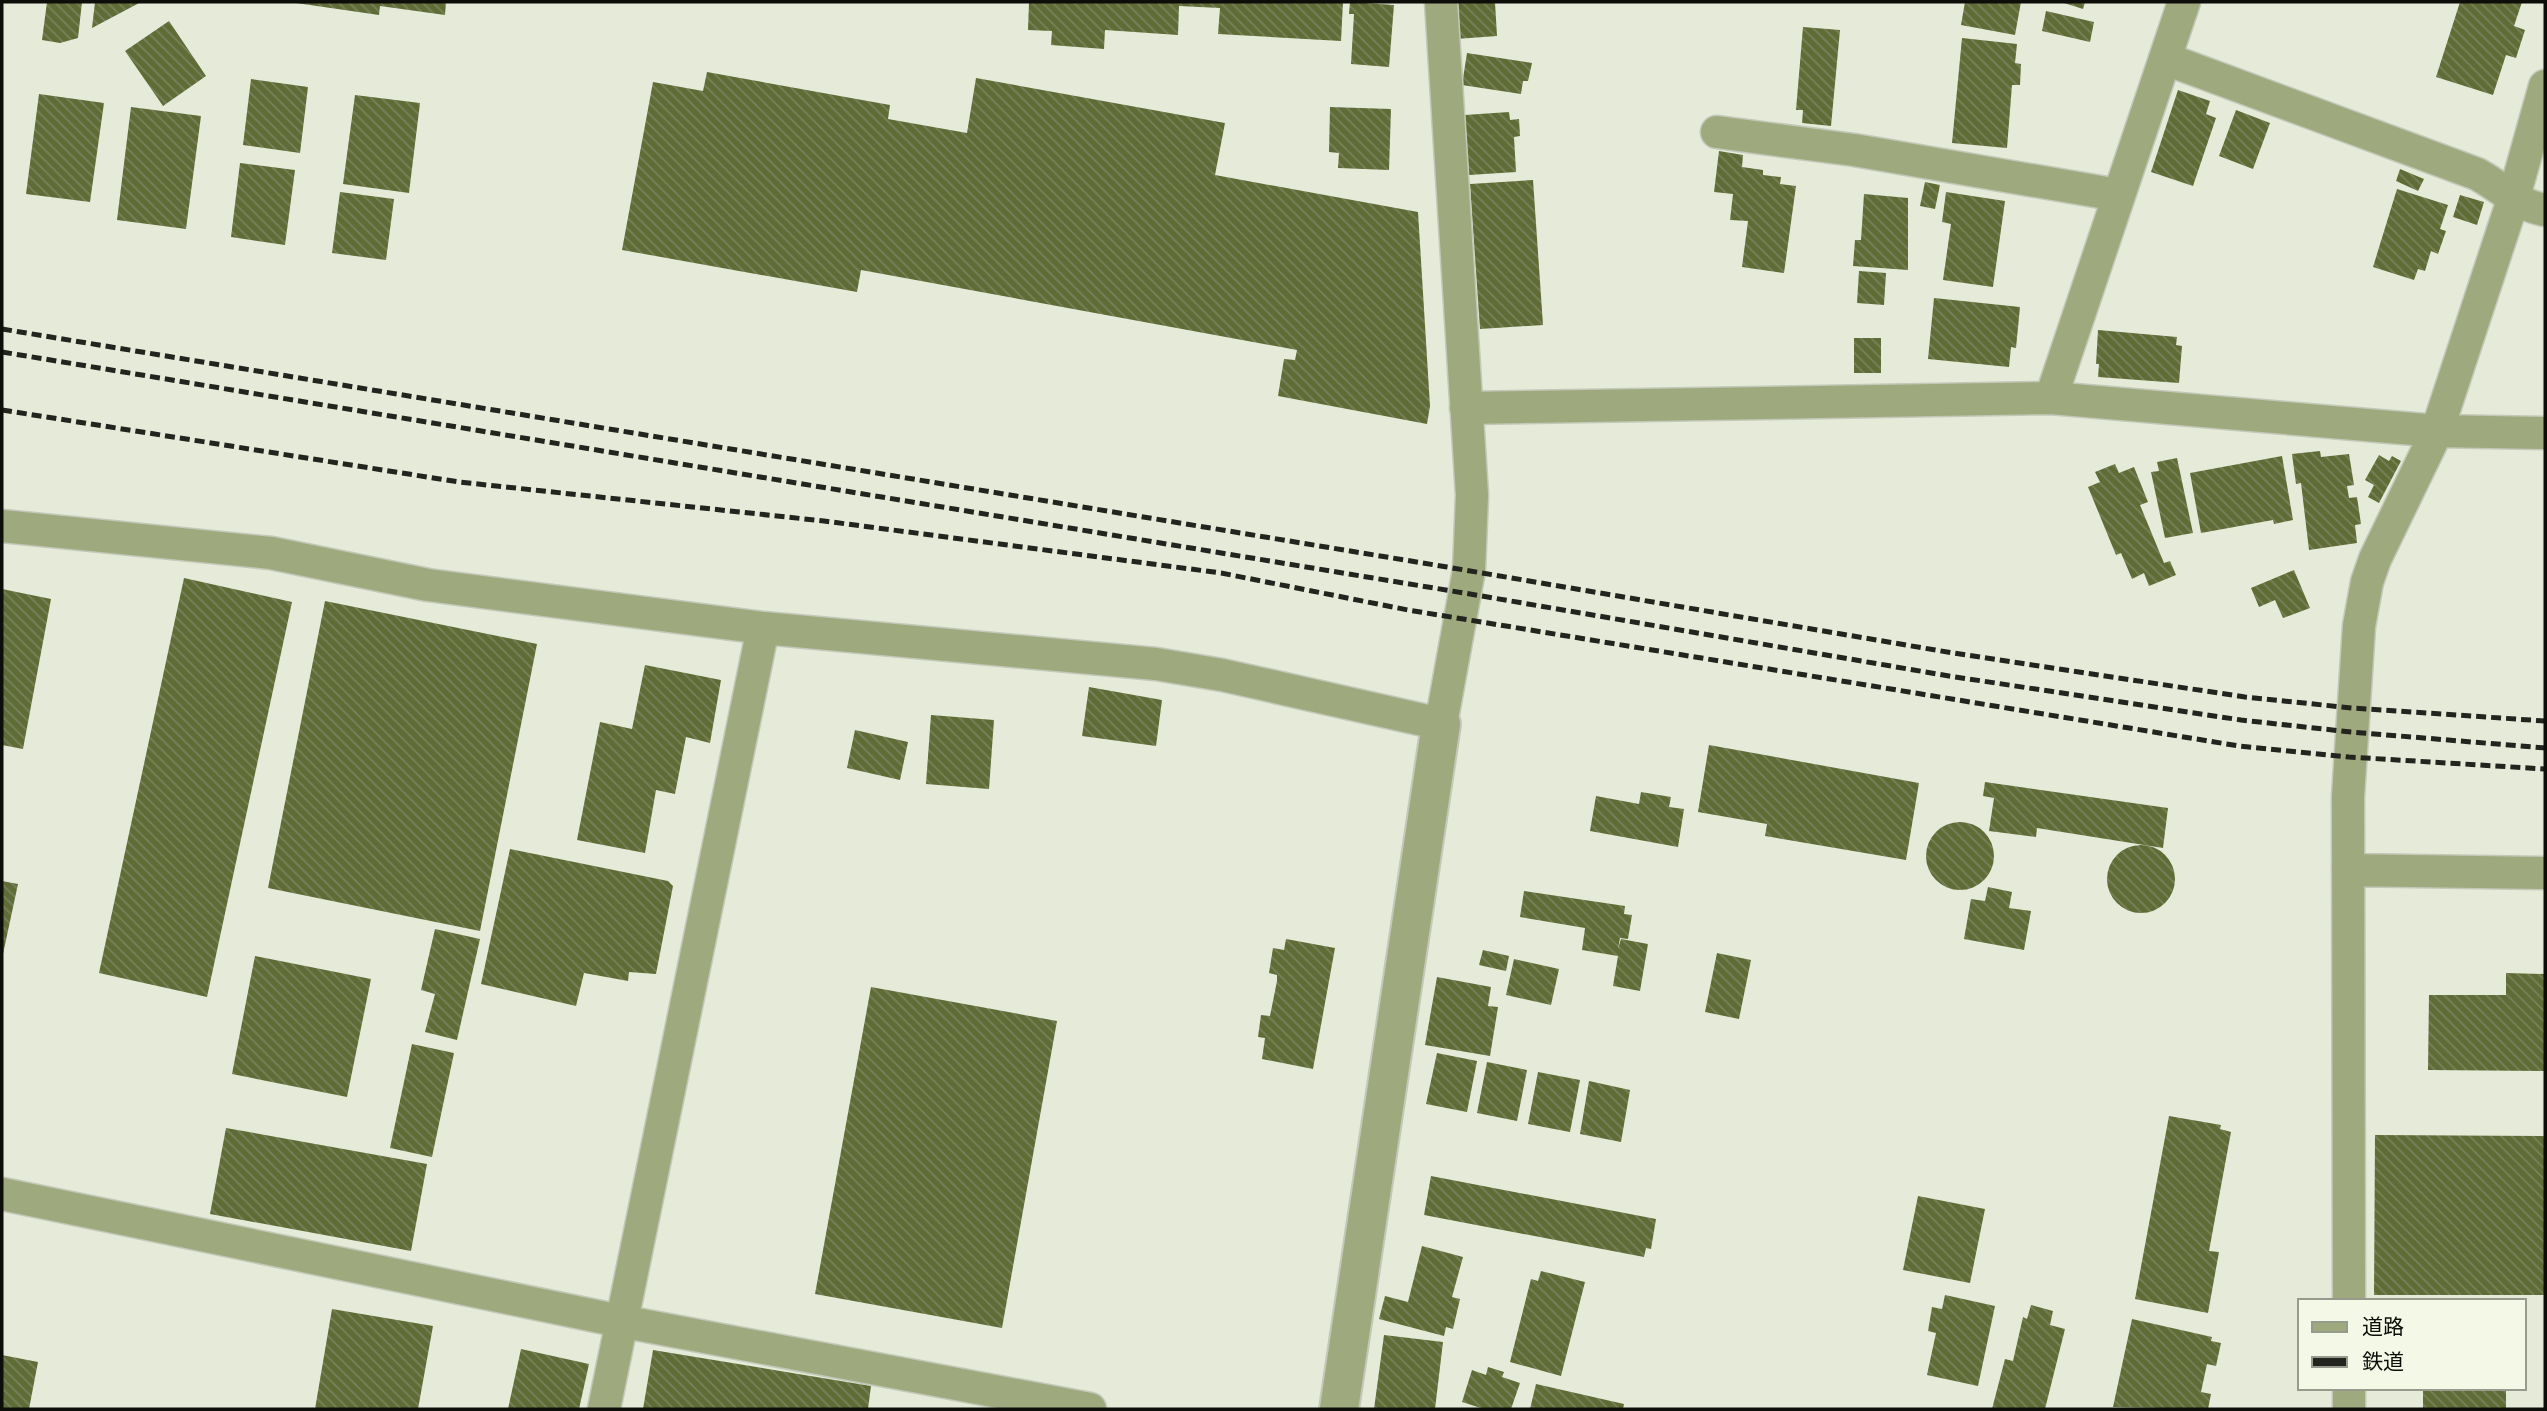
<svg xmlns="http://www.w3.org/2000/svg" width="2547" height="1411" font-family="Bitter,'Noto Sans JP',serif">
<defs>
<pattern id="building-back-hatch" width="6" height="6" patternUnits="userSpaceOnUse" patternTransform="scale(1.75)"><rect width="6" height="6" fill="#5f6c36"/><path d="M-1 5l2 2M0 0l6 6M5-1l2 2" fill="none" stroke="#79825c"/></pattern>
</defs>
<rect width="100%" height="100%" fill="#e6ebd9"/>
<!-- building -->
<path fill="url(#building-back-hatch)" d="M47,2H82L78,38L60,43L42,40Z
M95,2H141L92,28Z
M289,2H446L445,15L380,6L379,15Z
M1029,2H1343L1341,41L1218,34L1220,8L1179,6L1178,35L1105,30L1104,49L1051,45L1052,31L1028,30Z
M1350,2L1394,5L1389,67L1351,64L1354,14H1349Z
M1454,2H1495L1497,36L1456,39Z
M1965,2H2021L2015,35L1961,25Z
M2061,2H2085L2083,9Z
M2460,2H2522L2514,26L2525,30L2516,58L2506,55L2493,95L2436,77Z
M2046,11L2094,22L2090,42L2042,31Z
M169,21L206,76L163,106L125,51Z
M1803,27L1840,30L1831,126L1802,123L1803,110H1796Z
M1962,38L2017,44L2015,63L2021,64L2020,85H2012L2007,148L1952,143Z
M1467,53L1532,63L1528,81H1523L1521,94L1462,85Z
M707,72L890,105L888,119L967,133L976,78L1225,123L1215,175L1418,212L1430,406L1427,424L1278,396L1284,359L1295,360L1297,350L861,270L857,292L622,250L653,82L703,91Z
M251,79L308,87L300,153L243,145Z
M2178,90L2210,101L2206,114L2216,118L2193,186L2151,172Z
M39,94L104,103L90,202L26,194Z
M355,95L420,103L409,193L343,184Z
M131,107L201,116L186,229L117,220Z
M1330,107L1391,109L1389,170L1338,168L1339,153L1329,152Z
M2236,110L2270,123L2253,169L2219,156Z
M1509,112L1510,120L1519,119L1520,136L1514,137L1516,172L1469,175L1465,115Z
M1719,151L1743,155L1742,167L1763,170V175L1781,177L1780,184L1796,186L1784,273L1742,267L1748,221L1730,220L1733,194L1714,192Z
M240,163L295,170L285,245L231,237Z
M2400,169L2424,179L2418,191L2396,181Z
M1533,180L1543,325L1480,329L1470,184Z
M1925,182L1940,185L1935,209L1920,206Z
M2397,189L2448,205L2440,229L2446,231L2438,254L2431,251L2425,271L2418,269L2414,280L2373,267Z
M340,192L394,199L386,260L332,253Z
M1946,192L2005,201L1993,287L1943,280L1951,224L1942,222Z
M1864,194L1908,198V270L1853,266L1855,240H1861Z
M2460,195L2484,202L2477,225L2453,217Z
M1859,271L1886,273L1884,305L1857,303Z
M1934,298L2020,307L2016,348L2011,347L2009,367L1928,359Z
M2098,330L2177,337L2176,345L2182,346L2179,383L2098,377L2099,364H2096Z
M1854,338H1881V373H1854Z
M2320,451L2321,457L2349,454L2354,485L2347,486L2349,498L2357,497L2361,524L2355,525L2357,543L2309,550L2301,483L2296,484L2292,454Z
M2379,455L2389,461L2392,456L2401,461L2379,503L2368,497L2374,485L2365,480Z
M2282,456L2293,520L2274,524L2273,520L2201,533L2190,473Z
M2177,458L2193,533L2165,538L2151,472L2159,471L2157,462Z
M2115,464L2119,473L2134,467L2148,502L2140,505L2164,563L2170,561L2176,575L2149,586L2144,573L2132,579L2121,553L2116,555L2088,487L2100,482L2095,472Z
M2294,570L2310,608L2283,618L2275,600L2259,607L2251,588Z
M184,578L292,602L207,997L99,973Z
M2,589L51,599L23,749L2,745Z
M325,601L537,644L480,931L268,888Z
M645,665L721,680L710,743L686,737L675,794L656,790L645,853L577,840L600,722L632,729Z
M1089,687L1162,700L1156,746L1082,736Z
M931,715L994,720L989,789L926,784Z
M855,730L908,742L900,780L847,768Z
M1709,745L1919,783L1906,860L1765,836L1767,824L1698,812Z
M1985,782L2168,808L2163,848L2037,828L2036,837L1989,831L1994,798L1983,796Z
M1641,792L1671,797L1669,807L1684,809L1678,847L1590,831L1596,796L1639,804Z
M1926 856a34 34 0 1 1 68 0a34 34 0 1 1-68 0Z
M2107 879a34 34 0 1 1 68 0a34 34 0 1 1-68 0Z
M510,849L668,881L673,886L656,974L629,972L628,981L584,973L576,1006L481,984Z
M2,881L18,884L3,954H2Z
M1988,887L2012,892L2009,908L2031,911L2024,950L1964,939L1971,899L1985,901Z
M1524,891L1625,906L1624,914L1632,915L1628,939L1620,938L1618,949L1621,939L1648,944L1640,991L1613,986L1618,956L1582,950L1585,928L1520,917Z
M435,929L480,939L457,1040L425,1032L435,994L421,990Z
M1286,939L1335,948L1313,1069L1262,1059L1265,1038L1258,1037L1261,1015L1270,1016L1277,981V975L1269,973L1273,948L1284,950Z
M1483,950L1509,956L1506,971L1479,965Z
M1717,953L1751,960L1739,1019L1705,1012Z
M255,956L371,979L347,1097L232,1074Z
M1514,959L1559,969L1551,1005L1506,995Z
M2506,973L2545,974V1071L2428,1070L2429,995H2506Z
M1437,977L1491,987L1488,1006L1498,1007L1490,1056L1425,1045Z
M871,987L1057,1021L1002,1328L815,1294Z
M412,1044L454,1053L432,1157L390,1148Z
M1437,1053L1477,1061L1467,1112L1426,1104Z
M1487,1062L1527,1070L1517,1121L1477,1113Z
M1538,1072L1580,1080L1570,1132L1528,1124Z
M1589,1081L1630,1090L1621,1142L1580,1134Z
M2169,1116L2221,1125L2220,1129L2231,1132L2209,1251L2219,1252L2208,1313L2135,1299Z
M226,1128L427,1164L411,1251L210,1214Z
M2375,1135L2545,1136V1295H2374Z
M1431,1176L1656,1219L1651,1249L1646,1248L1644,1257L1424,1215Z
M1918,1196L1985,1209L1970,1283L1903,1270Z
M1422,1246L1463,1257L1452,1297L1460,1299L1453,1329L1446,1327L1444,1336L1379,1319L1385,1296L1408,1302Z
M1541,1271L1585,1282L1561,1376L1510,1362L1531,1279L1538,1281Z
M1945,1295L1995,1306L1978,1386L1927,1375L1936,1333L1928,1331L1932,1307L1942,1309Z
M2031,1305L2053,1311L2050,1325L2065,1329L2045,1409H1992L2005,1359L2013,1361L2023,1317L2027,1319Z
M332,1309L433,1326L418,1409H315Z
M2132,1319L2212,1337L2211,1341L2221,1343L2216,1366L2207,1364L2201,1392L2211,1394L2208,1409L2113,1407Z
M1384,1335L1443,1342L1435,1409H1374Z
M521,1349L589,1364L579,1409H508Z
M653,1350L871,1386L868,1409H643Z
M2,1355L38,1362L29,1409H2Z
M1488,1367L1504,1372L1502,1377L1520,1383L1511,1409H1484L1462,1402L1472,1370L1486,1375Z
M1536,1384L1624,1404L1623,1409H1530Z
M2423,1388H2506V1409H2423Z"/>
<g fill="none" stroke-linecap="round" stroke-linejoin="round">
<defs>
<path id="minor" d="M2166,59L2477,174C2501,187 2517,205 2545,210
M1717,132L1854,150L2118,195
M2051,398L2184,2
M1466,408L2051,398L2437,431L2545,433
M2,526L271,553L428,585L763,628L1156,664L1222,675L1441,724L1469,570L1472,495L1441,2
M2348,870L2545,873
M2,1194L620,1321L1090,1409
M2349,1301L2348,797L2359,626L2367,582L2375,559L2437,431L2513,200L2545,86
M604,1409L763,628
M2349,1409V1388"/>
<path id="tertiary" d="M1339,1409L1441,724"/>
</defs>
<!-- minor casing -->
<use href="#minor" stroke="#c3c8b8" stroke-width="35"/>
<!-- tertiary casing -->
<use href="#tertiary" stroke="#c3c8b8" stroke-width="42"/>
<!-- minor -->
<use href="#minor" stroke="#9eaa7e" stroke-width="32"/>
<!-- tertiary -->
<use href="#tertiary" stroke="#9eaa7e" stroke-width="38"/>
<!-- rail -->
<path stroke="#23241e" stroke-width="5" stroke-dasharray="10 5" stroke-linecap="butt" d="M2,329L1447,567L1953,653L2245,697L2352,708L2545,721
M2,352L1464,593L1949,676L2241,720L2351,732L2545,748
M2,410L459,482L824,521L1221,573L1408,610L2239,746L2349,757L2545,769"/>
</g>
<!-- border -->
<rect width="2547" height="1411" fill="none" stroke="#0d0e09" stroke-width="7"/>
<!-- legend -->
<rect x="2298" y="1299" width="228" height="91" fill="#f3f9e6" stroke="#979b8e" stroke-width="2"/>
<rect x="2312" y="1322" width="35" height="10" fill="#9eaa7e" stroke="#979b8e" stroke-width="2"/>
<text x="2362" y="1334" font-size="21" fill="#0d0e09">道路</text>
<rect x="2312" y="1357" width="35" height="10" fill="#23241e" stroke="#979b8e" stroke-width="2"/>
<text x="2362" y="1369" font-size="21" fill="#0d0e09">鉄道</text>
</svg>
